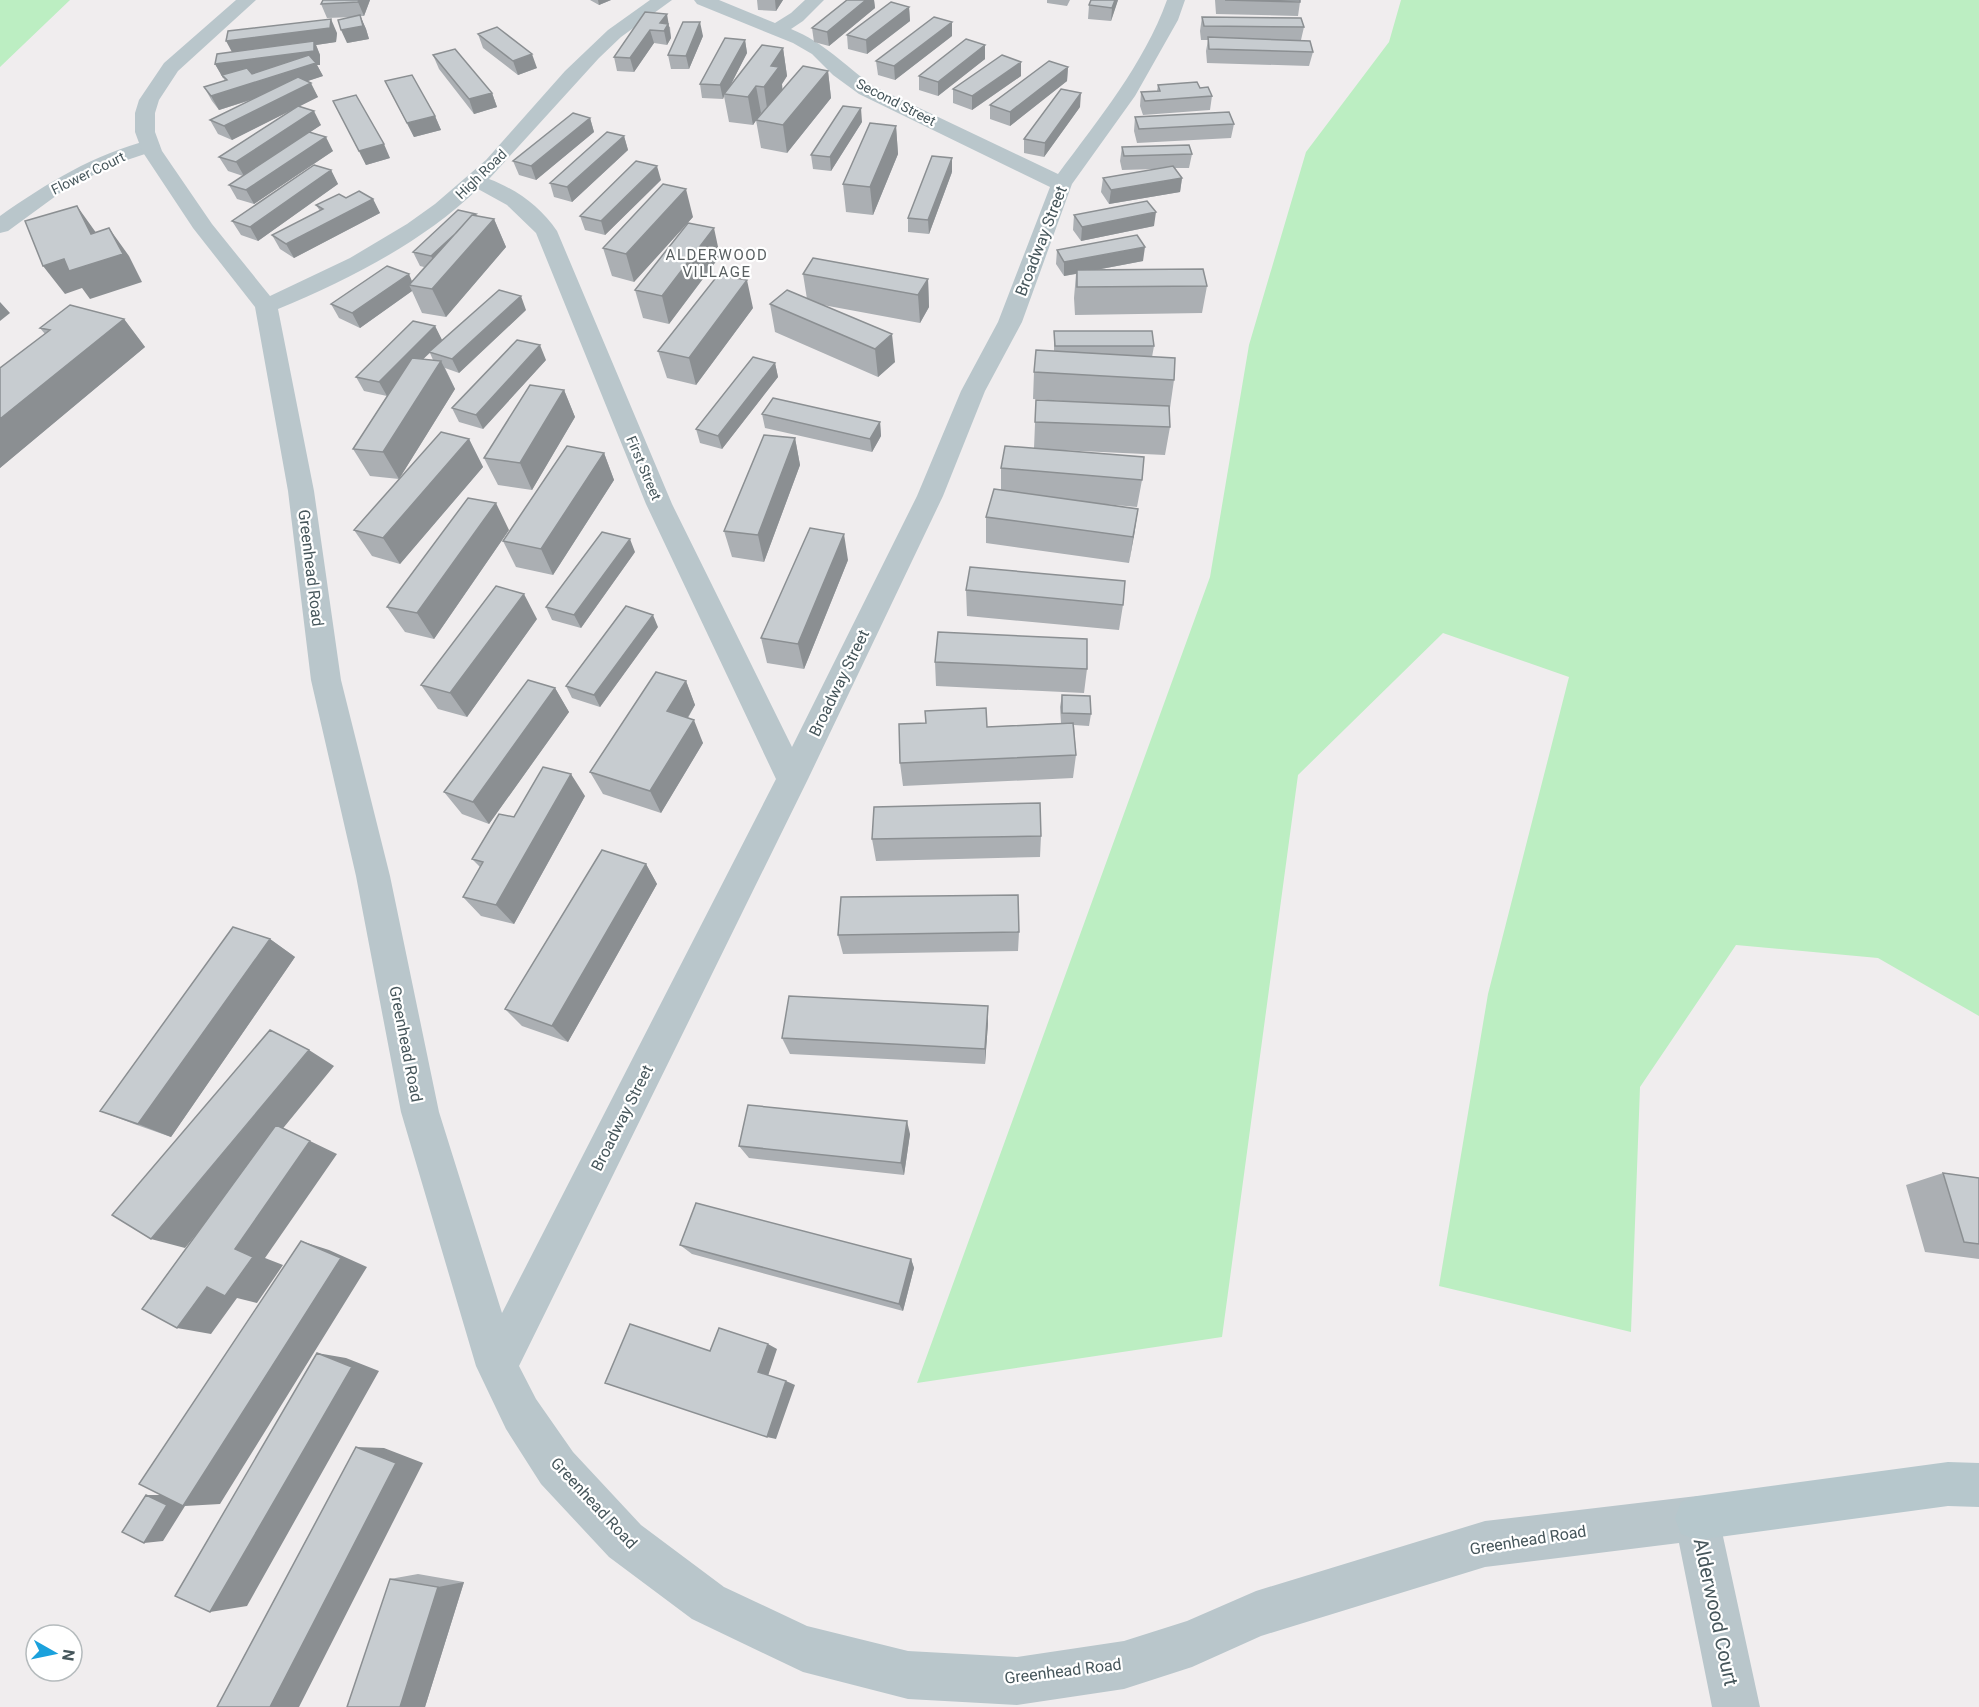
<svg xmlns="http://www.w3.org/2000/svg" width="1979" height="1707" font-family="Roboto,sans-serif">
<rect width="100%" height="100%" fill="#f0edee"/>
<!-- green -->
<path fill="#bceec2" d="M0,0H70L0,67Z
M1401,0H1979V1016L1878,958L1736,945L1640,1087L1631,1332L1439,1286L1488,994L1569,677L1443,633L1298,775L1222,1337L917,1383L1210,577L1249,345L1306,152L1389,42Z"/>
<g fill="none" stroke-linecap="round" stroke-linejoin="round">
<!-- lane -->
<path fill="#b9c6cb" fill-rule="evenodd" d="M150,140L157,142L160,146L157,150L115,164L64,190L8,231L0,233V216C47,183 94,154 150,140Z"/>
<!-- street -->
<path fill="#b9c6cb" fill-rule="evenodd" d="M236,0H256L178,71L159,100L155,113V132L162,151L212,224L270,296L350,258L407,224L435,204L486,160L565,71L608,30L650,0H672L621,37L599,58L489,179C516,189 541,207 557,231L672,504L792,747L917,496L961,391L998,322L1050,187L859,94L833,75L812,54L793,43L697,4L694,0H719L775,23L791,13L805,0H824L803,21L791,29C825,43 843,64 873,86L1058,174C1098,120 1144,64 1167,0H1185L1178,20L1135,96L1072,184L1022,322L985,391L943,496L808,779L519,1366L536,1399L573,1452L641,1525L724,1587L807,1626L908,1651L1017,1657L1124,1641L1187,1621L1256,1591L1485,1521L1697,1496L1713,1502L1719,1518L1760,1707H1712L1679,1543L1485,1567L1261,1636L1192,1667L1124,1689L1017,1705L908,1699L803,1672L692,1619L609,1557L541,1484L506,1429L476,1366L401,1112L356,876L311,680L288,491L255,307L193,228L142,151L135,132V113L139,100L164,63ZM478,189L507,205L536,233L646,504L776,779L502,1313L439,1112L390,876L341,680L314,491L278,309C350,279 421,243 478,189Z"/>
<!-- secondary -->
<path fill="#b6c7cc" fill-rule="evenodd" d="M1948,1462L1979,1463V1507L1948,1506L1697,1540L1681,1534L1675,1518L1681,1502L1697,1496Z"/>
</g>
<!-- wall -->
<path fill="#abafb3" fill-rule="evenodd" d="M323,0H370L364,16H360L366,29L369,39L347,43L354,17L327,18L321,4Z
M590,0H611L599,5Z
M757,0H783L776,11L758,10Z
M847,0H874L875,8L829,46L814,42L812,28Z
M1047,0H1070L1067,6L1047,3Z
M1118,0L1111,21L1088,19L1089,5Z
M1215,0H1300V2L1298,16L1216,14Z
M909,7L910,21L867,54L848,49L847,35Z
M645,12L670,27L671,38L667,45L654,43L634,72L617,71L614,57Z
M1202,17L1304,27L1301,40L1313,52L1309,66L1207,63L1206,51L1208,40H1201L1200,31Z
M337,33L336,42L316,45L320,55V65H317L323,76L308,81L318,97L298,107L321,125L310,132L333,151L254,204L237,199L229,185L243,176L228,171L219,157L293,109L232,140L218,134L210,120L251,100L219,110L212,101L204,87L225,81L215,64L232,52Z
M478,34L537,68L518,75L483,48Z
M703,36L689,69H671L668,55Z
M952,36L895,80L878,75L876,61Z
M745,40L747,53L730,86L783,48L787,76L782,84V90L828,71L831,98L787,153L761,148L756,120L762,114L761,113L753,125L729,122L724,96L723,99L702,98L700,84Z
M985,45V59L938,96L919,90V76Z
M433,55L492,93L497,107L474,114L439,69Z
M1068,67L1067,81L1010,126L990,119V105Z
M1021,76L972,110L953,103V89Z
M385,81L435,116L441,130L414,137L392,95Z
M1158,85L1200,88L1212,96L1210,110L1143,115L1140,106L1141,92L1157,91Z
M333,101L390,158L366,165Z
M1080,107L1044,157L1024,153V139Z
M1135,117L1234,124L1231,138L1137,143L1134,131Z
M590,118L594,132L536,180L519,175L513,161Z
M862,122L831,171L813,169L811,155Z
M896,126L898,154L873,215L846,212L843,184Z
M624,136L628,150L572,202L554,197L550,183Z
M1122,147L1192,154L1189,168H1175L1182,178L1180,192L1109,204L1101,192L1103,178L1157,169L1122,170L1120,161Z
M331,170L338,184L258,241L241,235L232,221Z
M952,172L929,234L908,232V218Z
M661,180L605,235L585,230L580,216Z
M346,198L373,199L380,213L294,258L280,249L272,235L320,211L316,205Z
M1074,215L1154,226L1081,241L1073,230Z
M477,216L494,219L506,247L446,317L422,313L412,291L360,328L339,318L331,304L412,281L424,267L420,266L413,252Z
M693,217L634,282L612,276L603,248Z
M1057,250L1143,261L1096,270L1207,286L1202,313L1075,315L1074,298L1076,274L1064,276L1056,264Z
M720,256L669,324L643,318L635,290Z
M803,274L928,279L929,307L920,323L823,305L895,362L878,377L775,332L770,304L807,299Z
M753,308L696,385L667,378L658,351Z
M526,310L459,373L445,368L455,389L399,479L370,476L353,449L387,396L364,391L356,377L435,326L442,340ZM430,353L433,360L423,359Z
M124,319L145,347L0,468V368L45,334L40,328Z
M1054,331L1154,346L1152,357L1174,380L1170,408V427L1165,455L1060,450L1142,480L1137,507L1082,502L1138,509L1129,563L986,543V517L1001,490V468L1034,448L1036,400L1078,402L1033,399L1034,372L1054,351Z
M546,360L483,429L459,422L452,408Z
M775,363L778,377L722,449L700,443L696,429Z
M564,390L575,417L532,490L498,485L484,458Z
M762,414L880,422L881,436L872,452L765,428Z
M795,438L800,465L764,562L732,557L724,531Z
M469,439L483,467L400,564L372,556L354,530Z
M604,453L614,480L553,575L516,567L503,541Z
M509,530L434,639L405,632L387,607Z
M635,552L581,628L552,620L546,607Z
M848,560L804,669L767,663L761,638Z
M966,590L1123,605L1119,630L967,616Z
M537,619L467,717L438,709L421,685Z
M658,627L600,707L572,698L566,686Z
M935,662L1087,669L1084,693L936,686Z
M686,681L695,705L688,718L703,743L661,813L603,794L590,772Z
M555,688L569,712L489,824L462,814L444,792Z
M1062,695L1091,714L1089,726L1074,725L1076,755L1073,778L903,786L900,763L926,723L987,727L1061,723L1060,707Z
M585,796L514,924L481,916L463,897L480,867L472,859L514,817Z
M1041,836L1040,857L876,861L872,839Z
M646,864L657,884L568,1042L522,1026L505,1009Z
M1019,932L1018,951L843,954L838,935Z
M270,939L295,957L171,1137L134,1124L100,1111Z
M988,1023L985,1064L790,1054L782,1038Z
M910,1134L904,1175L749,1158L739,1146Z
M1943,1173L1979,1178V1259L1925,1252L1906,1185Z
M680,1245L911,1259L914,1268L903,1311L692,1254Z
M418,1574L464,1582L425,1707L390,1579Z"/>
<!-- shaded-wall -->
<path fill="#8b8f92" d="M359,0H370L364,16L358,2Z
M598,0H611L599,5Z
M775,0H783L776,11Z
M866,0H874L875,8L829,46L827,32Z
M1115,0H1118L1111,21L1112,8Z
M909,7L910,21L867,54L866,40Z
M667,14L671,38L667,45L664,31L660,23Z
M360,15L366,29L369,39L347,43L341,30Z
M331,19L337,33L336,42L316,45L320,55V65H317L323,76L219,110L211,96L300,68L225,78L222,75L224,78H223L215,64L233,54L226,41Z
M700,22L703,36L689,69L686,56Z
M952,22V36L895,80L894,66Z
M650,30L654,43L634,72L630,58Z
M745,40L747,53L726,94H724V96L723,99L720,85Z
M985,45V59L938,96V82Z
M783,48L787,76L782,84L783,94L768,115L764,87L771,66Z
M532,54L537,68L518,75L513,61Z
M1021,62V76L972,110V96Z
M1068,67L1067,81L1010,126V112Z
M828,71L831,98L787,153L783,125Z
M311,83L318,97L232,140L224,126Z
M756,86L761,113L753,125L748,97Z
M492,93L497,107L474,114L469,99Z
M1081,93L1080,107L1044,157L1045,143Z
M861,108L862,122L831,171L830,157Z
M314,111L321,125L244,176L236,162Z
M435,116L441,130L414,137L407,123Z
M590,118L594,132L536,180L531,166Z
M896,126L898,154L873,215L870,187Z
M624,136L628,150L572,202L567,187Z
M326,137L333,151L254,204L246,190Z
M384,144L390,158L366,165L359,151Z
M952,158V172L929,234L928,220Z
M657,166L661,180L605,235L601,221Z
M331,170L338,184L258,241L250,227Z
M1182,178L1180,192L1109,204L1111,190Z
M686,189L693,217L634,282L626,254Z
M373,199L380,213L294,258L286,244Z
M77,206L97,234L109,228L129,256L142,282L90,299L82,288L65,294L43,266L64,259L91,234Z
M1156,212L1154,226L1081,241L1082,227Z
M476,214L482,228L438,270L431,256Z
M494,219L506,247L446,317L432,289Z
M714,228L720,256L669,324L662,296Z
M1145,247L1143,261L1064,276V262Z
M409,274L414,286L409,285L412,291L360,328L352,313Z
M928,279L929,307L920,323L918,295Z
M747,280L753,308L696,385L689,358Z
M521,296L526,310L459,373L452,359Z
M0,302L10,313L0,321Z
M124,319L145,347L0,468V419Z
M435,326L442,340L387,396L379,382Z
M892,334L895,362L878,377L875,349Z
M540,345L546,360L483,429L476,415Z
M441,361L455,389L399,479L383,452Z
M775,363L778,377L722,449L718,436Z
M564,390L575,417L532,490L520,463Z
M880,422L881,436L872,452L870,439Z
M795,438L800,465L764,562L758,535Z
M469,439L483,467L400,564L383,538Z
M604,453L614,480L553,575L541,549Z
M496,503L509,530L434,639L417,613Z
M1138,509L1134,536L1129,563L1133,537Z
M844,534L848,560L804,669L798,644Z
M630,539L635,552L581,628L574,615Z
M524,594L537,619L467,717L450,693Z
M653,615L658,627L600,707L594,695Z
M686,681L695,705L677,735L667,711Z
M555,688L569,712L489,824L473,802Z
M694,720L703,743L661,813L650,791Z
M571,774L585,796L514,924L496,905Z
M646,864L657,884L568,1042L552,1026Z
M270,939L295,957L171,1137L138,1124Z
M988,1006V1023L985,1064V1049Z
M309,1050L334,1066L185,1248L151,1239Z
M907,1121L910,1134L904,1175L901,1163Z
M310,1141L337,1154L265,1258L283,1265L257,1303L237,1298L211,1334L177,1328L207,1287Z
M301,1241L329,1250L367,1267L220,1504L185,1506L163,1541L144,1543L146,1495H165Z
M911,1259L914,1268L903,1311L899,1304Z
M768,1344L777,1349L768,1376L758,1372Z
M317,1353L346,1358L379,1371L247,1606L210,1612Z
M786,1381L795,1385L776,1439L767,1437Z
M356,1447L384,1448L423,1463L299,1707H270Z
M464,1582L425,1707H400L438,1587Z"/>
<!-- building -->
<path fill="#c7ccd0" stroke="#8b8f92" stroke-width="1.5" d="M323,0H359L358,2L321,4Z
M847,0H866L827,32L812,28Z
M1091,0H1115L1112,8L1089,5Z
M1225,0H1300V2Z
M891,2L909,7L866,40L847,35Z
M645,12L667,14L660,23L668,24L664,31L650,30L630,58L614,57Z
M360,15L363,26L341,30L338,20Z
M934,17L952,22L894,66L876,61Z
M1202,17L1301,18L1304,27L1204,26Z
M331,19L330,28L226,41L228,31Z
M683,22H700L686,56L668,55Z
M497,27L532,54L513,61L478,34Z
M1208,37L1310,41L1313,52L1209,49Z
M725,38L745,40L720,85L700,84Z
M966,39L985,45L938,82L919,76Z
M314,41V51L215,64L217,54Z
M762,45L783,48L771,66L779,67L764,87L756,86L748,97L724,94Z
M455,49L492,93L469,99L433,55Z
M309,55L316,63L211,96L204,87L227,80L222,75L247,68L252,74Z
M1002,55L1021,62L972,96L953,89Z
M1049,61L1068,67L1010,112L990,105Z
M803,66L828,71L783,125L756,120Z
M412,75L435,116L407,123L385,81Z
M298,77L311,83L224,126L210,120Z
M1197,82L1200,88L1208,87L1212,96L1145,101L1141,92L1160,91L1158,85Z
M1061,89L1081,93L1045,143L1024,139Z
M356,95L384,144L359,151L333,101Z
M298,106L314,111L236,162L219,157Z
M843,106L861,108L830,157L811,155Z
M1229,112L1234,124L1139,129L1135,117Z
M573,113L590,118L531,166L513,161Z
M870,123L896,126L870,187L843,184Z
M309,132L326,137L246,190L229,185Z
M607,132L624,136L567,187L550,183Z
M1189,145L1192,154L1124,156L1122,147Z
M932,156L952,158L928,220L908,218Z
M636,161L657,166L601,221L580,216Z
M314,165L331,170L250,227L232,221Z
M1173,166L1182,178L1111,190L1103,178Z
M663,184L686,189L626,254L603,248Z
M359,191L373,199L286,244L272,235L323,209L316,205L339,194L346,198Z
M1147,201L1156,212L1082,227L1074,215Z
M77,206L91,234L109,228L123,254L69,271L64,259L43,266L25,221Z
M458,210L476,214L474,215H472L456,233L431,256L413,252Z
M472,215L494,219L432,289L409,285Z
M688,223L714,228L662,296L635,290Z
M1137,235L1145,247L1064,262L1057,250Z
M813,258L928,279L918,295L803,274Z
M387,266L409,274L352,313L331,304Z
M1203,269L1207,286L1077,287V270Z
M718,275L747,280L689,358L658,351Z
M499,290L521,296L452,359L429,352Z
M787,290L892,334L875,349L770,304Z
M70,305L124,319L0,419V368L50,330L40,328Z
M413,321L435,326L379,382L356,377Z
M1054,331H1152L1154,346H1055Z
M517,340L540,345L476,415L452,408Z
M1036,350L1175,358L1174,380L1034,372Z
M753,357L775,363L718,436L696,429Z
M412,358L441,361L383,452L353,449Z
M530,385L564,390L520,463L484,458Z
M773,398L880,422L870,439L762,414Z
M1036,400L1169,406L1170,427L1035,422Z
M441,432L469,439L383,538L354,530Z
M764,435L795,438L758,535L724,531Z
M567,446L604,453L541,549L503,541Z
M1005,446L1144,457L1142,480L1001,468Z
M994,489L1138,509L1133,537L986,517Z
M468,498L496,503L417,613L387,607Z
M810,528L844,534L798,644L761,638Z
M602,532L630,539L574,615L546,607Z
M970,567L1125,581L1123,605L966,590Z
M496,586L524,594L450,693L421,685Z
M626,606L653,615L594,695L566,686Z
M938,632L1087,639V669L935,662Z
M656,672L686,681L667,711L694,720L650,791L590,772Z
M528,680L555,688L473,802L444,792Z
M1062,695L1090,696L1091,714L1062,713Z
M986,708L987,727L1073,723L1076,755L900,763L899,724L926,723L925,711Z
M543,767L571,774L496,905L463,897L483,862L472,859L499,814L514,817Z
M1040,803L1041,836L872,839L874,807Z
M602,850L646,864L552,1026L505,1009Z
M1018,895L1019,932L838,935L841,897Z
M233,927L270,939L138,1124L100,1111Z
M789,996L988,1006L985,1049L782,1038Z
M270,1030L309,1050L151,1239L112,1215Z
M748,1105L907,1121L901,1163L739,1146Z
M276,1125L310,1141L235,1249L253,1257L225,1296L207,1287L177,1328L142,1309Z
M1943,1173L1979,1178V1244L1964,1242Z
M696,1203L911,1259L899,1304L680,1245Z
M301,1241L341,1258L183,1506L139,1484Z
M630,1324L710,1351L719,1328L768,1344L758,1372L786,1381L767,1437L605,1383Z
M317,1353L352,1367L210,1612L175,1596Z
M356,1447L396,1463L270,1707H217Z
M146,1495L167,1505L144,1543L122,1532Z
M390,1579L438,1587L400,1707H347Z"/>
<g text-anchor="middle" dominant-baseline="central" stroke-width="4.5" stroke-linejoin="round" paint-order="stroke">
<!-- far-street labels -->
<g font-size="14" fill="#46565b" stroke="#fff">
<text transform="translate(896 102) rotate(27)">Second Street</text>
<text transform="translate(88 173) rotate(-26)">Flower Court</text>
<text transform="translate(481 174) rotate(-44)">High Road</text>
<text transform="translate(644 468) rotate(67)">First Street</text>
</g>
<!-- far-neighbourhood labels -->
<g font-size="15" letter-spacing="1.5" fill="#5a6062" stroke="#fff">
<text x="717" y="255">ALDERWOOD<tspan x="717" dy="17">VILLAGE</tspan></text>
</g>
<!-- street labels -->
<g font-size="16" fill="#46565b" stroke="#fff">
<text transform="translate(1041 241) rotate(-69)">Broadway Street</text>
<text transform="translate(311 568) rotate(83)">Greenhead Road</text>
<text transform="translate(839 683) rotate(-64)">Broadway Street</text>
<text transform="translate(406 1044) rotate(79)">Greenhead Road</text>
<text transform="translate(622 1118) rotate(-63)">Broadway Street</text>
<text transform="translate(594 1503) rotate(47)">Greenhead Road</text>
<text transform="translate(1528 1540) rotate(-9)">Greenhead Road</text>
<text transform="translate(1063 1671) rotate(-7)">Greenhead Road</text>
</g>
<!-- near-street labels -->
<g font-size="20" fill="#46565b" stroke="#fff">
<text transform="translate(1716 1612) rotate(78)">Alderwood Court</text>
</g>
</g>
<!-- north arrow -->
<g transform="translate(54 1653) rotate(99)"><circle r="28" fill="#ffffff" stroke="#b5bbbd" stroke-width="1.5"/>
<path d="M0-4.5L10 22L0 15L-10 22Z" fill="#1ba1dc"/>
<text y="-9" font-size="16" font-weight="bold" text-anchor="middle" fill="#46565b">N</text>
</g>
</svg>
